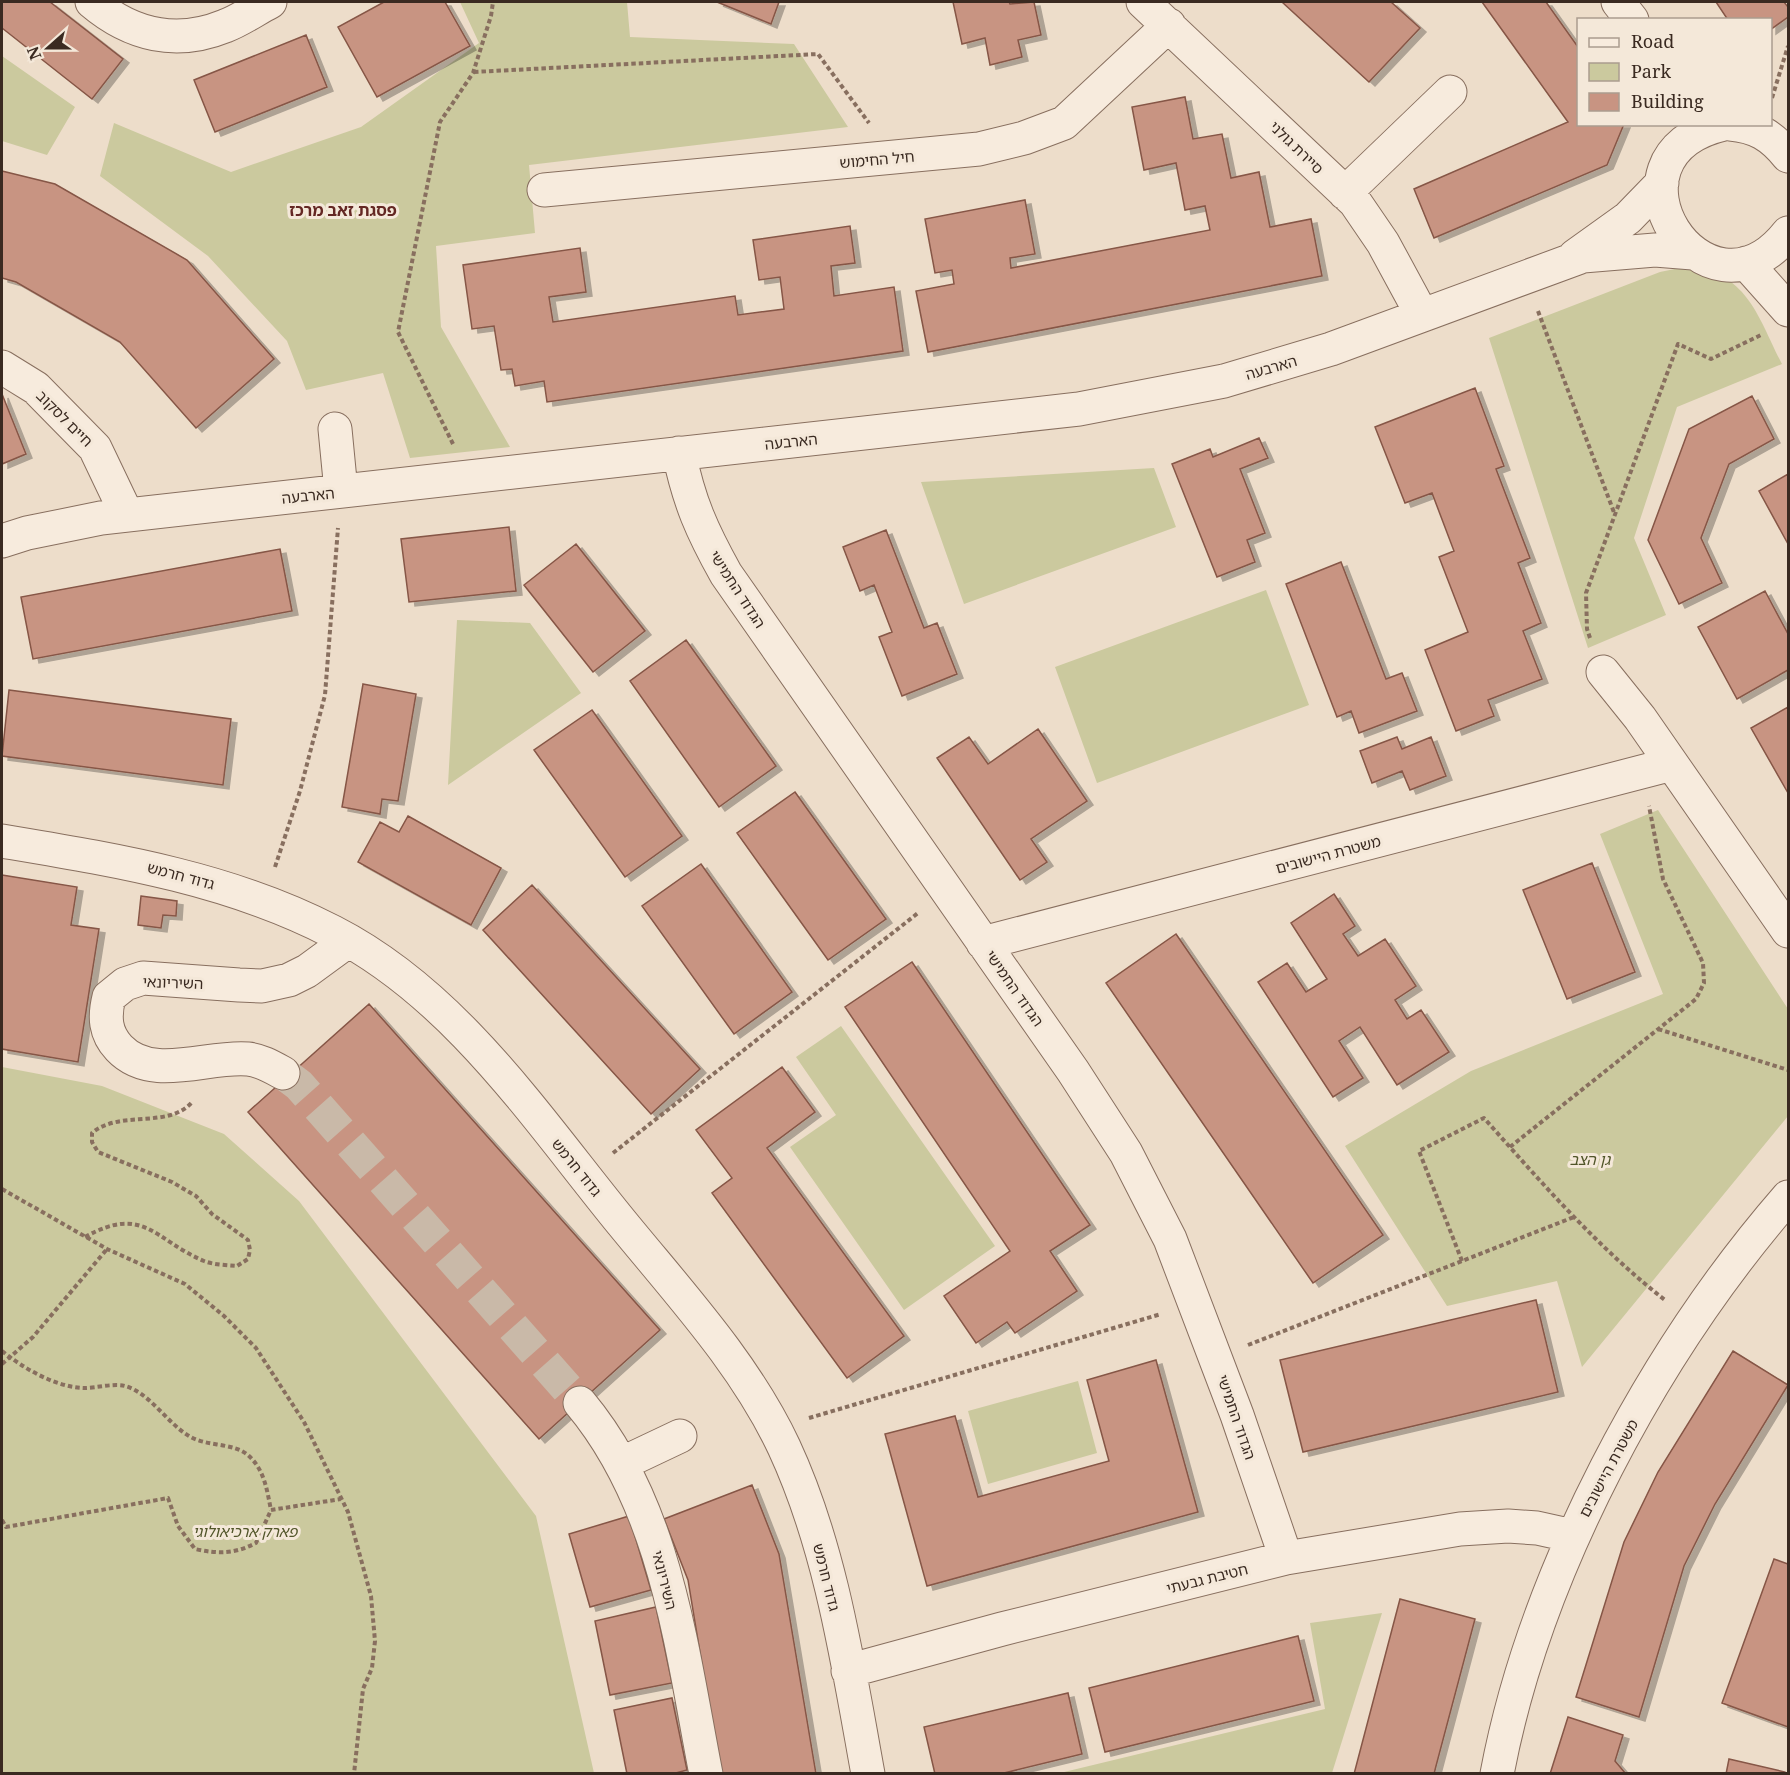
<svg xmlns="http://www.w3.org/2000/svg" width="1790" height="1775" font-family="'Noto Serif','Noto Sans Hebrew',serif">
<defs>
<filter id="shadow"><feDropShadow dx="6" dy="4" stdDeviation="0" flood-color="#0004"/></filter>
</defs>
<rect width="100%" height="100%" fill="#edddca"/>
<!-- green -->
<path fill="#cbc99e" d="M460,2H627L630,37L794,44L848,127L529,165L535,233L436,246L441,327L510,447L410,458L383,373L306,390L287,341L208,256L100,176L114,123L231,172L361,127L479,43Z
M2,56L75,107L47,155L2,141Z
M1694,265C1750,279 1758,317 1782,364L1677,407L1634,538L1666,615L1588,648L1489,338L1660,272Z
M1154,468L1176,527L964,604L921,482Z
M1266,590L1309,705L1097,783L1055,667Z
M457,620L530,623L581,693L448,785Z
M1658,810L1788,1009V1116L1582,1367L1557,1281L1447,1306L1345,1146L1471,1071L1663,994L1600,834Z
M841,1026L995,1246L904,1310L790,1147L836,1115L796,1057Z
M2,1067L102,1086L224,1134L299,1201L536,1516L594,1773H2Z
M1078,1381L1097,1453L988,1484L968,1411Z
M1382,1613L1332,1773H1060L1325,1709L1310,1623Z"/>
<!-- building -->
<path fill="#c89482" stroke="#865646" stroke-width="1.5" filter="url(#shadow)" d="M2,2H50L123,59L92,99L2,28Z
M384,2H445L470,46L377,97L338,27Z
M717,2H779L771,24Z
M953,2H1009L1010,4L1034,2L1041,35L1018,40L1022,57L990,65L985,38L962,44Z
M1282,2H1391L1420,28L1369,82Z
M1482,2H1546L1578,47V124H1624L1607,165L1434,238L1414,189L1568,122Z
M1716,2H1784L1788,7V17L1770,30V20H1728Z
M306,35L327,87L215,132L194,80Z
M1185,97L1193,139L1222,134L1231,178L1259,172L1270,227L1311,219L1322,276L928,352L916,291L954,284L952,270L935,273L925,219L1025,200L1035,254L1010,258L1011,268L1210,230L1205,206L1185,210L1176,163L1144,170L1132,107Z
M2,171L55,184L187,260L274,359L196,428L120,342L16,282L2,278Z
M850,226L855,263L831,266L834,296L894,287L903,351L547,402L544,381L515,386L512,369L501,370L494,326L472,329L463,265L580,248L586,292L549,297L553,322L735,296L738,315L784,309L780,277L759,280L753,240Z
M1475,388L1504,466L1496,469L1530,558L1518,563L1541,623L1523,631L1542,679L1488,700L1494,716L1456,731L1425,650L1468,632L1439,557L1454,551L1432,493L1405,503L1375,427Z
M2,394L26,454L2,464Z
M1752,396L1774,439L1729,464L1701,538L1722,583L1679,604L1648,540L1689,429Z
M1259,438L1268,458L1240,469L1265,533L1247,540L1255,562L1217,577L1172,464L1210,449L1213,457Z
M1788,474V544L1759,491Z
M509,527L516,591L409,602L401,539Z
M886,530L924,628L937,623L957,674L902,696L879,637L892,632L874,585L860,591L843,547Z
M576,544L645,631L593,672L524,585Z
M280,549L292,611L33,659L21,597Z
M1341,562L1386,679L1402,673L1417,711L1359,733L1351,711L1337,717L1286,584Z
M1765,591L1788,634V670L1737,699L1698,627Z
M686,640L776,766L719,807L630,681Z
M363,684L416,694L398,801L382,799L380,814L342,807Z
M9,690L231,719L223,785L2,756Z
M1788,707V793L1751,728Z
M592,710L682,836L625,877L534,750Z
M1038,729L1087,801L1031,839L1047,862L1020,880L937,758L969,737L988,764Z
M1397,737L1402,749L1431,737L1446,776L1410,790L1402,771L1372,783L1360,751Z
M795,792L886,919L828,960L737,833Z
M408,816L501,868L471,925L358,862L380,822L399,832Z
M1592,863L1635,972L1567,999L1523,890Z
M701,864L792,992L734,1034L642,906Z
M2,875L77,887L71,925L99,929L78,1062L2,1049Z
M532,885L700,1069L651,1114L483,930Z
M1334,894L1355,926L1343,934L1358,956L1385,939L1416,986L1395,1000L1407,1019L1421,1010L1449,1052L1397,1085L1360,1027L1339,1041L1363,1078L1333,1097L1258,982L1287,963L1306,992L1327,979L1291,923Z
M141,896L177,901L176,916L163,915L161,928L138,925Z
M1176,934L1383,1235L1313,1283L1106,983Z
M912,962L1090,1225L1050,1251L1077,1291L1015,1333L1007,1322L976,1343L944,1296L1010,1251L845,1007Z
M369,1004L660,1330L539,1439L248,1112Z
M782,1067L815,1112L767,1148L904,1336L847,1378L712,1193L732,1178L696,1130Z
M1536,1300L1558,1392L1303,1452L1280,1360Z
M1733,1351L1788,1385L1715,1504L1684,1566L1639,1717L1576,1697L1624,1542L1658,1472Z
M1156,1360L1198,1512L927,1586L885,1434L955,1416L978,1497L1109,1461L1087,1380Z
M752,1485L779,1554L816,1774H720L688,1580L664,1519Z
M629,1516L651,1590L590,1607L569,1534Z
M1774,1559L1788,1564V1727L1722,1703Z
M1400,1599L1475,1619L1436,1766L1434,1774H1354Z
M656,1607L672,1683L610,1695L595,1621Z
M1298,1636L1314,1701L1105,1752L1089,1688Z
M1068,1693L1082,1754L1000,1774H935L924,1727Z
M672,1698L687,1770L672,1774H627L614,1710Z
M1568,1717L1623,1735L1615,1761L1626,1774H1550Z
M1729,1759L1785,1772V1774H1726Z"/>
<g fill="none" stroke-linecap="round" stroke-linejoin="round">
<!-- minor-tunnel -->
<path stroke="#c9b9a8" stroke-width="33" stroke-dasharray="33 16" stroke-linecap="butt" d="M283,1073L299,1085L580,1403"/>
<defs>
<path id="minor" d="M92,2C131,35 176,46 225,26C241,20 256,9 270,2
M1143,2L1355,202L1383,243L1422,315
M1618,2L1632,20
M1724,124C1587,156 1705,338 1788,233
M1730,124C1756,126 1772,136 1788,156
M544,190L979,149L1024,138L1064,123L1169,25
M1345,193L1450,92
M1575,256L1628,218L1662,183
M1746,263L1788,310
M2,367L36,388L95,448L127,515
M335,429L341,491
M679,453C689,502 702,531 726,574L1073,1071L1126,1153L1170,1239L1237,1415L1286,1558
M2,541L27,533L101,518L1079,409L1224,381L1331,349L1583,256L1655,250L1693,253
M1603,672L1640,718L1788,931
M2,841C115,860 229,878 333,932C456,995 537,1119 622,1223C680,1294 745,1364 784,1447C831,1548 848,1664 868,1774
M983,943L1672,764
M283,1073C272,1067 260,1060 248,1059C208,1055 152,1083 119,1048C105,1033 104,1017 109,997L125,984L143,978L239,985L262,986L289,980L307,971L348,941
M580,1403C666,1506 681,1646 706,1774
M623,1463L680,1436
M848,1671L1002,1629L1286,1558L1460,1529L1508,1526L1537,1528L1573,1536
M1497,1774C1535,1572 1654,1351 1788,1197"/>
</defs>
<!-- minor casing -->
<use href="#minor" stroke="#886f5f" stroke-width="35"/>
<!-- path -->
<path stroke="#886f5f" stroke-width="4" stroke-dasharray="4.5 3" stroke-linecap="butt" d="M474,72L818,54L869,123
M1772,98L1788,46
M1538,311L1615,515
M453,444L398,332L440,122L473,73L491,16L493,2
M1590,638L1587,629L1586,593L1678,344L1711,359L1761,335
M275,867L300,791L325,695L338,528
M1658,1029L1788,1070
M1510,1147L1696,999L1704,983L1703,963L1663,879L1649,806
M613,1153L918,913
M2,1189L107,1249L185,1284L224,1316L256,1348L304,1422L348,1512L371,1596L375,1641L372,1668L363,1689L354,1774
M85,1237C144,1204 154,1240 204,1261C214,1265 227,1265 237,1266L248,1259L250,1250L248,1240L212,1214L196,1196L172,1182L98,1152L92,1142V1133C120,1109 169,1130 193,1101
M1462,1261L1419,1151L1484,1118C1541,1182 1597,1247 1665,1300
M1248,1345L1574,1217
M2,1351C23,1368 55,1387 84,1388C96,1388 114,1383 125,1386C150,1393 167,1423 189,1436C206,1447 234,1442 249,1456C265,1471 267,1491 271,1510
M2,1364L33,1337L107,1249
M809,1418L1161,1314
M2,1520L6,1527L168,1498L178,1526L195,1549C218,1554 235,1554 256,1543L271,1510L341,1499"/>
<!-- minor -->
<use href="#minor" stroke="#f7ebdd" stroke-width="33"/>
</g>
<g text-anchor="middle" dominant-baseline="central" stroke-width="6" stroke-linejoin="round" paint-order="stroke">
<!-- street labels -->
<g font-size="15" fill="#3a2a21" stroke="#f4e8d9">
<text transform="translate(1297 147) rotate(44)">סיירת גולני</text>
<text transform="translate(877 159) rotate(-5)">חיל החימוש</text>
<text transform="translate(1271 367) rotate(-16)">הארבעה</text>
<text transform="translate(65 418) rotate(45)">חיים לסקוב</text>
<text transform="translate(791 441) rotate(-6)">הארבעה</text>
<text transform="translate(308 495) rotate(-6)">הארבעה</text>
<text transform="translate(738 589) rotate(57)">הגדוד החמישי</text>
<text transform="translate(1328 854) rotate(-15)">משטרת היישובים</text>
<text transform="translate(181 875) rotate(15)">גדוד חרמש</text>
<text transform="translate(173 982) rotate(2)">השיריונאי</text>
<text transform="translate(1015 988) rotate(55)">הגדוד החמישי</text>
<text transform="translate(577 1167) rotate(51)">גדוד חרמש</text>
<text transform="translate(1237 1417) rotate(71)">הגדוד החמישי</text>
<text transform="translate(1608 1468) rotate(-62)">משטרת היישובים</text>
<text transform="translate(827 1577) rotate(76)">גדוד חרמש</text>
<text transform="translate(1207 1578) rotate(-14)">חטיבת גבעתי</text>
<text transform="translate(665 1580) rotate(76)">השיריונאי</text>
</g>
<!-- park labels -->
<g font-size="15" font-style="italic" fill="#515529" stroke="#f4e8d9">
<text x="1590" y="1159">גן הצב</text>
<text x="245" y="1531">פארק ארכיאולוגי</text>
</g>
<!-- neighbourhood labels -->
<g font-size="16" font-weight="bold" fill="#642723" stroke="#f4e8d9">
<text x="343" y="210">פסגת זאב מרכז</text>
</g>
</g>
<!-- border -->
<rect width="1790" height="1775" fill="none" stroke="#3a2a21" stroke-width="6"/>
<!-- legend -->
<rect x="1577" y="18" width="195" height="108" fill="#f4e8d9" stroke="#aa9c8f" stroke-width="1.5"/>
<rect x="1589" y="38" width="30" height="9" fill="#f7ebdd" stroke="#aa9c8f" stroke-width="1.5"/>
<text x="1631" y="48" font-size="18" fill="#3a2a21">Road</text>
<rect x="1589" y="63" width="30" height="18" fill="#cbc99e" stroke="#aa9c8f" stroke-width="1.5"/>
<text x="1631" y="78" font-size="18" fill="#3a2a21">Park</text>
<rect x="1589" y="93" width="30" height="18" fill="#c89482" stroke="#aa9c8f" stroke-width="1.5"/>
<text x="1631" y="108" font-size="18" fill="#3a2a21">Building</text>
<!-- north arrow -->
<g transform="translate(48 48) rotate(249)" stroke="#f4e8d9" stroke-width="4.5" paint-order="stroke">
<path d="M0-4.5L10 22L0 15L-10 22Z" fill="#3a2a21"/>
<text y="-9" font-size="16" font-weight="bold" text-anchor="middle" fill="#3a2a21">N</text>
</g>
</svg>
